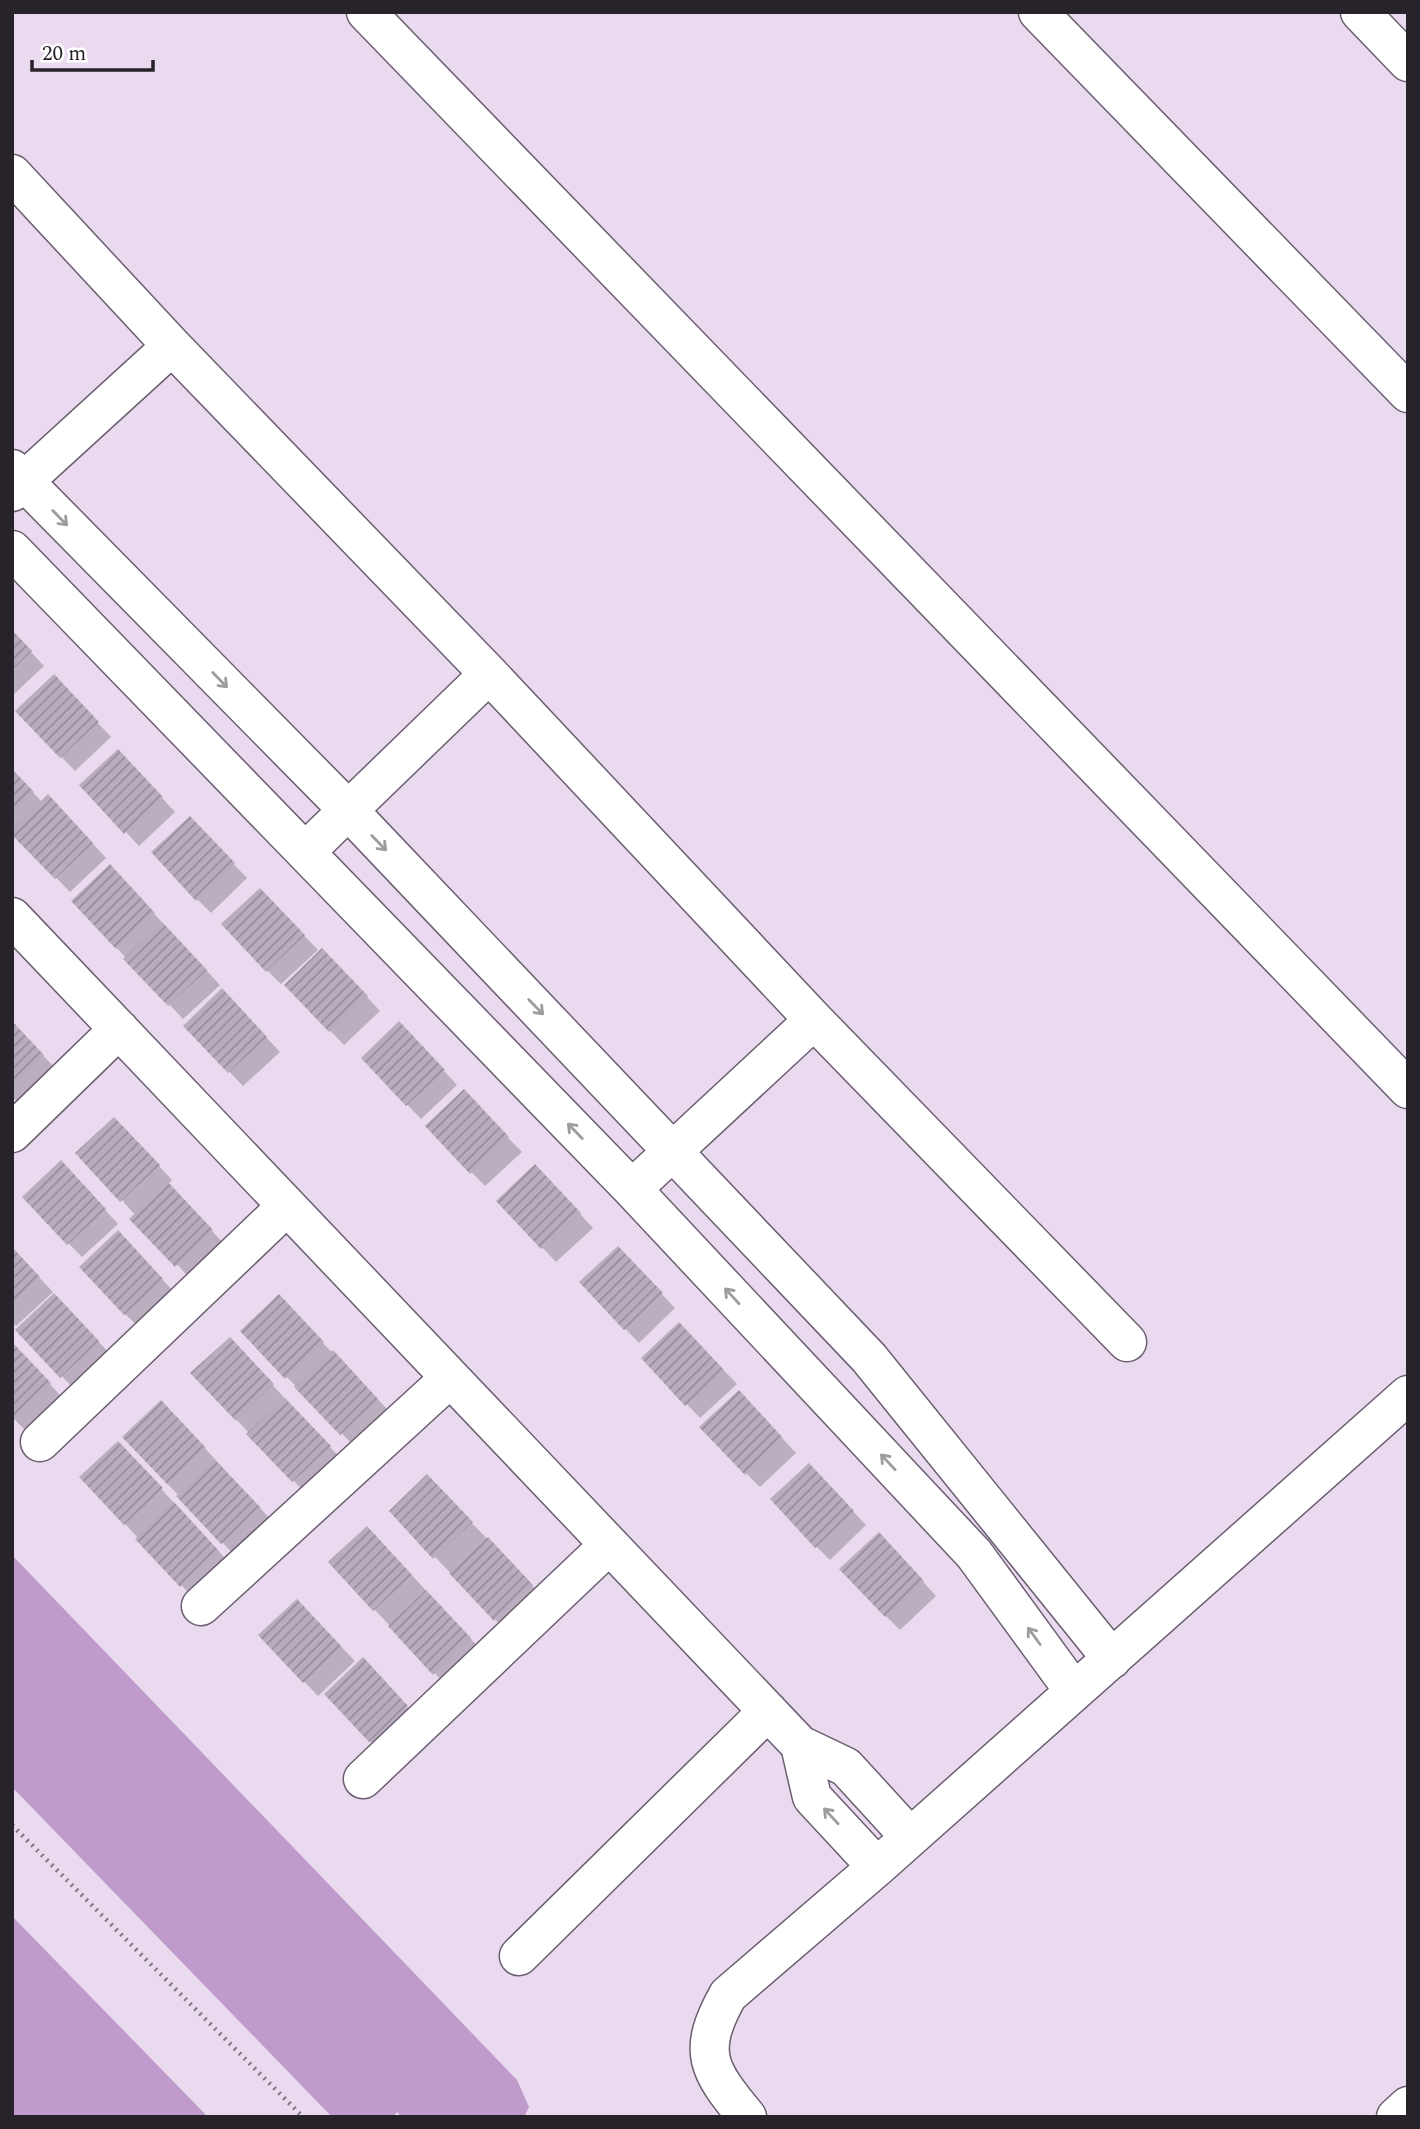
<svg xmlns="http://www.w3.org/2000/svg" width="1420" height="2129" font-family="Spectral,serif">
<defs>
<pattern id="building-hatch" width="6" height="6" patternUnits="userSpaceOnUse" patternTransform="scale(1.75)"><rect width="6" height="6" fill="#baacbf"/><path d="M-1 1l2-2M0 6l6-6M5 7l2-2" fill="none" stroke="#978c9b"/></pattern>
</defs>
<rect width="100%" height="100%" fill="#e9daef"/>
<!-- water -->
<path fill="#be9bca" d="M12,1555L517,2080L529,2107L524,2117H402L397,2112L393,2117H332L12,1787Z
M12,1916L208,2117H12Z"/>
<!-- shadow -->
<path fill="#0003" d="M12,632L44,666L12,696Z
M67,690L111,737L75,771L17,711Z
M132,765L175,812L139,846L126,832Z
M12,770L42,802L62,810L106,858L70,892L15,835L12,838Z
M203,832L247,878L211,913L197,899Z
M123,880L220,985L183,1019L73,901Z
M274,904L318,950L281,984L267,970Z
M336,964L380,1011L344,1045L286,985Z
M236,1005L280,1052L243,1086L186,1026Z
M12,1023L57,1070L21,1105L12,1097Z
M413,1037L457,1085L421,1119L363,1058Z
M477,1106L522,1152L485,1186L427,1126Z
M128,1133L172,1180L168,1184L225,1245L190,1279L122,1200Z
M74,1176L118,1224L82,1257L24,1198Z
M549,1180L593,1228L556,1262L499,1201Z
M131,1246L175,1293L139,1327L125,1314Z
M12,1249L53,1292L16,1326L12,1322Z
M631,1262L675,1308L639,1343L581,1282Z
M278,1297L391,1413L355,1447L242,1331Z
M68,1309L112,1356L75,1390L18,1330Z
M693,1338L737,1384L700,1418L643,1358Z
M12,1344L63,1398L27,1432L12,1417Z
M243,1353L343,1461L307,1495L193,1373Z
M752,1406L796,1453L760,1487L746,1473Z
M175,1416L273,1522L236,1557L124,1437Z
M132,1457L232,1566L195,1600L82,1477Z
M822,1479L866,1525L830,1560L816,1546Z
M441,1491L546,1600L509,1634L391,1511Z
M381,1542L484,1653L448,1687L374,1609Z
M892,1548L936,1596L900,1630L886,1616Z
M310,1615L355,1661L318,1696L260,1635Z
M376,1674L420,1721L384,1755L370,1741Z"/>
<!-- building -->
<path fill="url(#building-hatch)" d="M12,630L32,651L12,670Z
M54,674L99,722L60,758L15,711Z
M118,749L163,797L124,834L79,785Z
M12,769L34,792L12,812Z
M48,794L93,843L55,879L12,835V829Z
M190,816L235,863L196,901L151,852Z
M110,864L155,913L116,949L71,901Z
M260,888L305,935L266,972L221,924Z
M162,922L207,970L168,1006L123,959Z
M322,948L368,996L329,1032L284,985Z
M222,988L267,1037L228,1073L183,1026Z
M12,1021L44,1055L12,1086Z
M399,1021L445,1070L406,1106L361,1058Z
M464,1089L509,1137L470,1174L425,1126Z
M114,1117L160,1165L120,1202L75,1153Z
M61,1160L106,1209L67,1245L22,1197Z
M535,1164L581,1213L541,1249L496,1201Z
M168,1182L213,1230L175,1267L129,1219Z
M118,1230L163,1279L124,1315L79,1267Z
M618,1246L663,1293L624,1330L579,1282Z
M12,1247L40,1277L12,1303Z
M54,1293L99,1341L60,1378L15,1330Z
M279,1294L324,1342L285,1379L240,1331Z
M679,1322L724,1370L685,1406L641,1358Z
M230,1337L274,1384L236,1421L190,1373Z
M12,1342L51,1383L12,1419Z
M333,1350L378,1399L340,1435L294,1387Z
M739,1390L783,1438L745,1475L699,1427Z
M285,1398L331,1446L292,1482L246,1434Z
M161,1400L206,1448L168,1485L122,1437Z
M118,1441L163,1488L124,1525L79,1477Z
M215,1460L261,1508L221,1544L176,1496Z
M809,1463L854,1511L815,1548L770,1499Z
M427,1474L473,1522L433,1559L389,1511Z
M174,1502L219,1551L180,1587L135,1539Z
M367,1526L412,1575L373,1611L328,1562Z
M879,1532L924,1581L885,1617L839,1569Z
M488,1537L533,1585L494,1621L449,1573Z
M426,1590L471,1638L433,1675L388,1626Z
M297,1599L342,1647L303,1683L258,1635Z
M363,1657L408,1706L369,1742L324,1694Z"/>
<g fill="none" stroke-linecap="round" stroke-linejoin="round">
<defs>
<path id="street" d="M366,12L1408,1089
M1038,12L1408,393
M1360,12L1408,62
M12,174L172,346L489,674L814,1020L1127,1342
M12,469L348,810L869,1358L1112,1659
M12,492L172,346
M12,550L632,1189L974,1554L1074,1691
M305,852L489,674
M12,917L800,1745L846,1767L910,1837
M12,1133L119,1029
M632,1189L814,1020
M40,1442L287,1206
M201,1606L450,1378
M800,1745L812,1797L877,1867
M363,1779L609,1545
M519,1956L768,1711
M747,2117C708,2070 696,2052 728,1995L877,1867L1408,1395
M1396,2117L1408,2106"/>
</defs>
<!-- street casing -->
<use href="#street" stroke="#6b5e70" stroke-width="41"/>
<!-- path -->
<path stroke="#807684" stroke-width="4.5" stroke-dasharray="2 5" stroke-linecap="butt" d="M12,1825L303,2117"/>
<!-- street -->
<use href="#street" stroke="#fff" stroke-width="38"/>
</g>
<!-- one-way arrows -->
<defs><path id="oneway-shaft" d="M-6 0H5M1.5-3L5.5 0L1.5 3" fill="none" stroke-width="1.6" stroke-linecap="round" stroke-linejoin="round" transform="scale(1.75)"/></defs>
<g stroke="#9e9c9f">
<use href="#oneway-shaft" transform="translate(60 518) rotate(46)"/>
<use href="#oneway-shaft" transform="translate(220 680) rotate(46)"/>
<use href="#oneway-shaft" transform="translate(379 843) rotate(46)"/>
<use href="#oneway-shaft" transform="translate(536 1007) rotate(46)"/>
<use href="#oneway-shaft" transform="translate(575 1131) rotate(-134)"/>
<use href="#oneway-shaft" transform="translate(732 1296) rotate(-133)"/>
<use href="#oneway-shaft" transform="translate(888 1462) rotate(-133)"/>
<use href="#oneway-shaft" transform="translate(1034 1636) rotate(-126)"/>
<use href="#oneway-shaft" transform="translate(831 1816) rotate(-133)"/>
</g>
<!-- border -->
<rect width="1420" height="2129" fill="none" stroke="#28222a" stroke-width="28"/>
<!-- scale -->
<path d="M32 60v10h121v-10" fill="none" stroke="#28222a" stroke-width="3.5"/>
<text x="42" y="60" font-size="21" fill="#28222a" stroke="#ffffff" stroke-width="5" paint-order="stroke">20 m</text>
</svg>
